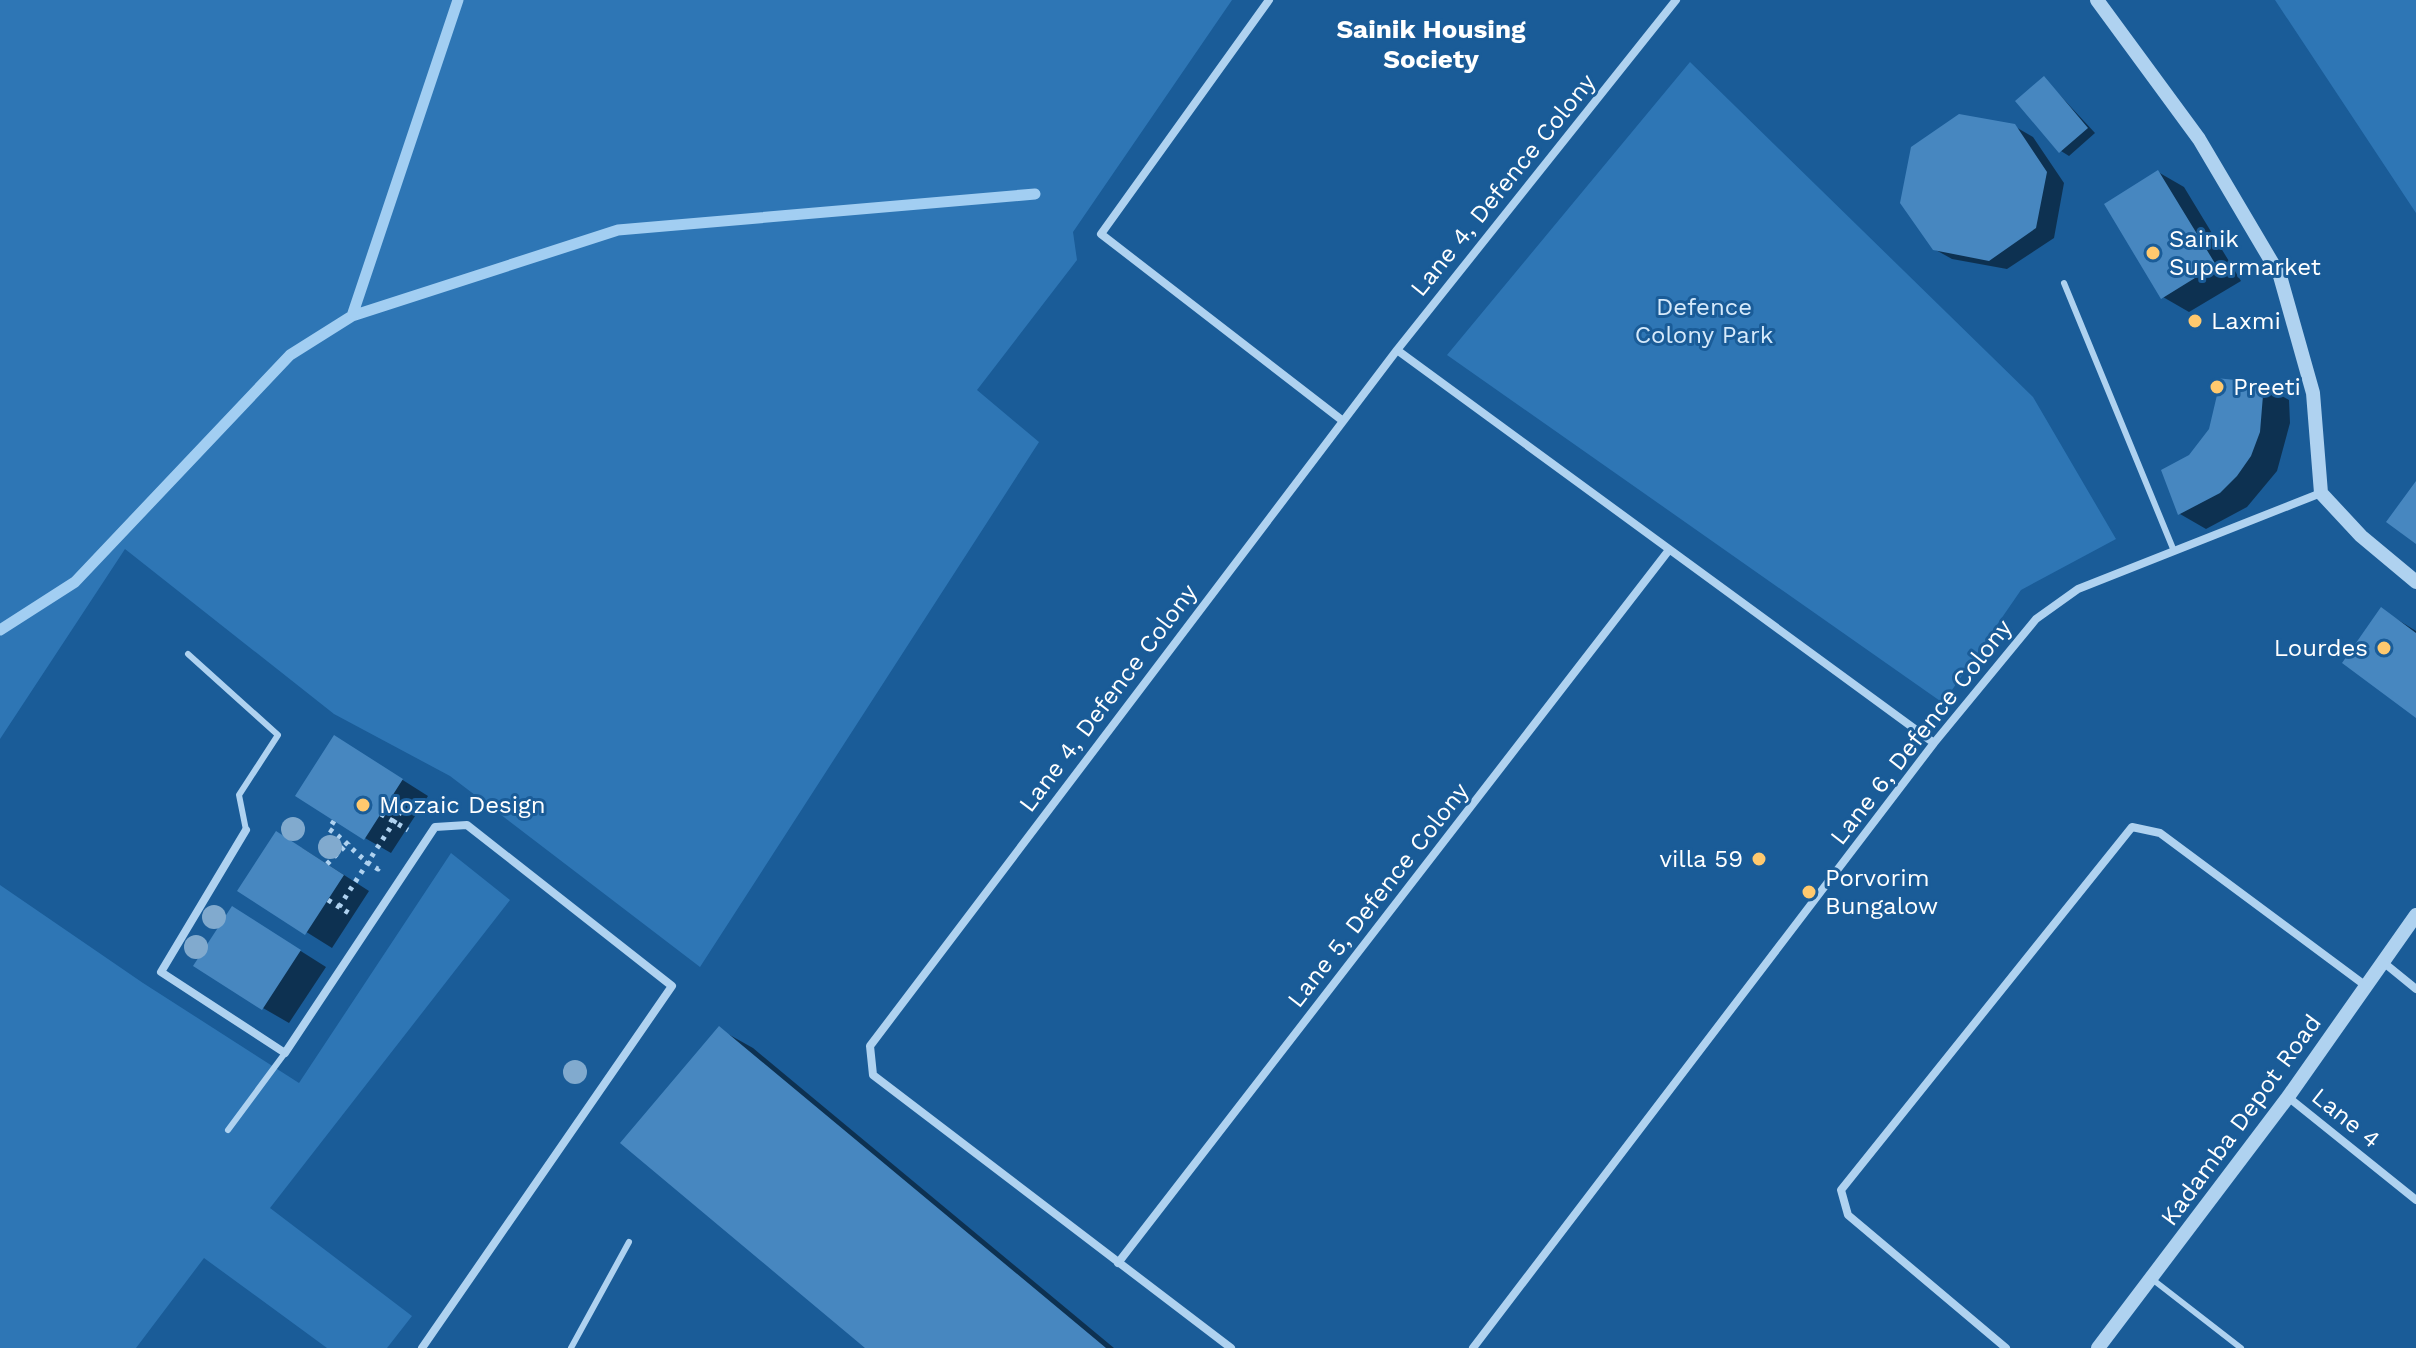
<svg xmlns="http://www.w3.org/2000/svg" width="2416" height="1348" font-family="'Work Sans',sans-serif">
<rect width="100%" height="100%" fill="#1a5c98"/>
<!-- green -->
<path fill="#2e76b5" d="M0,0H1232L1073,232L1077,260L977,390L1039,442L700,967L450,776L334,714L125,549L0,739Z
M2275,0H2416V213Z
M1690,62L2033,397L2116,539L2021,590L1943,703L1447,355Z
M451,853L510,900L270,1208L412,1316L387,1348H327L204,1258L136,1348H0V885L143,983L299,1083Z"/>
<!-- shadow -->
<path fill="#0007" d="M2044,78L2095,133L2069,156L2061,151Z
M2014,126L2033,137L2064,183L2054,238L2007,269L1952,259L1934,249Z
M2158,172L2184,187L2241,281L2189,312L2163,297Z
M2263,385L2289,400L2290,423L2277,471L2247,507L2206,529L2180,514L2191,456Z
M2382,610L2416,631V715Z
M360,753L428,796L391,853L365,838Z
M302,848L369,891L332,948L239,890Z
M258,924L326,967L289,1023L263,1008Z
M719,1029L753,1048L1114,1348H868Z"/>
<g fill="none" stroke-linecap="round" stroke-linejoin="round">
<!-- stream -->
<path stroke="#a2cef2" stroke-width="11" d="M352,316L458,0
M0,630L75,582L290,355L352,316L618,230L1035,194"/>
</g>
<!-- building -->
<path fill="#4787c0" d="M2044,76L2088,128L2059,153L2015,101Z
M1959,114L2015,124L2047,172L2036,228L1989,261L1933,250L1900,203L1911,147Z
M2158,170L2216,265L2161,299L2104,204Z
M2216,378L2264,383L2260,432L2251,456L2237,476L2220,493L2178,515L2161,470L2189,455L2209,429L2217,395Z
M2416,481V544L2386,522Z
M2381,607L2416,633V718L2342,663Z
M334,735L403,779L364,840L295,796Z
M276,831L344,875L305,935L237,891Z
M232,906L301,950L262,1010L193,966Z
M719,1026L1106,1348H865L620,1143Z"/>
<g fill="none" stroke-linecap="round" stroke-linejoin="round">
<!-- path -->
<path stroke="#afd2f0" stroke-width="5" stroke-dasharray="4 6" stroke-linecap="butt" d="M381,814L408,830
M334,821L329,829C348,842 358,858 378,869L380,866
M327,864L349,842
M328,900L352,915
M339,907L403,808L389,801"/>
<!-- service -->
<path stroke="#afd2f0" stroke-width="6" d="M2064,283L2174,551
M188,654L278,735L239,795L246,830
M228,1130L285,1053
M2152,1279L2241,1348
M571,1348L629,1242"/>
<!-- minor -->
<path stroke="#afd2f0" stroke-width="8" d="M1269,0L1101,234L1343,421
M1397,350L1934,743
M246,830L161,972L285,1053L435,827L467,825L672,986L422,1348
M2383,962L2416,989
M2288,1097L2416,1200
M1118,1263L1669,550
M1231,1348L873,1075L870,1046L1397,350L1676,0
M1473,1348L1934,743L2036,619L2078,589L2321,493
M2006,1348L1848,1215L1841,1190L2132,827L2160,833L2366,986"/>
<!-- tertiary -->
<path stroke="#afd2f0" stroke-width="14" d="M2097,0L2199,139L2280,276L2313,393L2321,493L2361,536L2416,582
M2098,1348L2288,1097L2416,915"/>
</g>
<!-- trees -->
<g fill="#81aace">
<circle cx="293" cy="829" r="12"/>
<circle cx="330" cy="847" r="12"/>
<circle cx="214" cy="917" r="12"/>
<circle cx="196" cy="947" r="12"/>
<circle cx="575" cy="1072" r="12"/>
</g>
<!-- markers -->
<g fill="#ffc96e" stroke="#1a5c98" stroke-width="3">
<circle cx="2153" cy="253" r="8"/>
<circle cx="2195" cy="321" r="8"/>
<circle cx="2217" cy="387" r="8"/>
<circle cx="2384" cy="648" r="8"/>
<circle cx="363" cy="805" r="8"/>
<circle cx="1759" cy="859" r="8"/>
<circle cx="1809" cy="892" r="8"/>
</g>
<g text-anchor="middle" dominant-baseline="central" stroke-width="6" stroke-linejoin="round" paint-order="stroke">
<!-- street labels -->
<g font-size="24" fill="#fff" stroke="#1a5c98">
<text transform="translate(1503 185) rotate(-51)">Lane 4, Defence Colony</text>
<text transform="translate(1108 698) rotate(-53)">Lane 4, Defence Colony</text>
<text transform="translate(1921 732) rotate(-52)">Lane 6, Defence Colony</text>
<text transform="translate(1378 895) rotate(-52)">Lane 5, Defence Colony</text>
<text transform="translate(2346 1118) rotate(39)">Lane 4</text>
<text transform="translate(2241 1120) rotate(-54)">Kadamba Depot Road</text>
</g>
<!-- poi labels -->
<g font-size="24" fill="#fff" stroke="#1a5c98" text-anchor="start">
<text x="2169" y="239">Sainik<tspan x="2169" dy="28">Supermarket</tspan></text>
<text x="2211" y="321">Laxmi</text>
<text x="2233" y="387">Preeti</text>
<text x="2368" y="648" text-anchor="end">Lourdes</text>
<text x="379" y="805">Mozaic Design</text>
<text x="1743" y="859" text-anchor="end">villa 59</text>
<text x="1825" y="878">Porvorim<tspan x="1825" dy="28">Bungalow</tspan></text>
</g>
<!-- park labels -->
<g font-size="24" fill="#d6eafb" stroke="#1a5c98">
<text x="1704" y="307">Defence<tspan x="1704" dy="28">Colony Park</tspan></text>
</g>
<!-- neighbourhood labels -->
<g font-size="26" font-weight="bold" fill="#fff" stroke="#1a5c98">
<text x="1431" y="29">Sainik Housing<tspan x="1431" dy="30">Society</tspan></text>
</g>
</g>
</svg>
